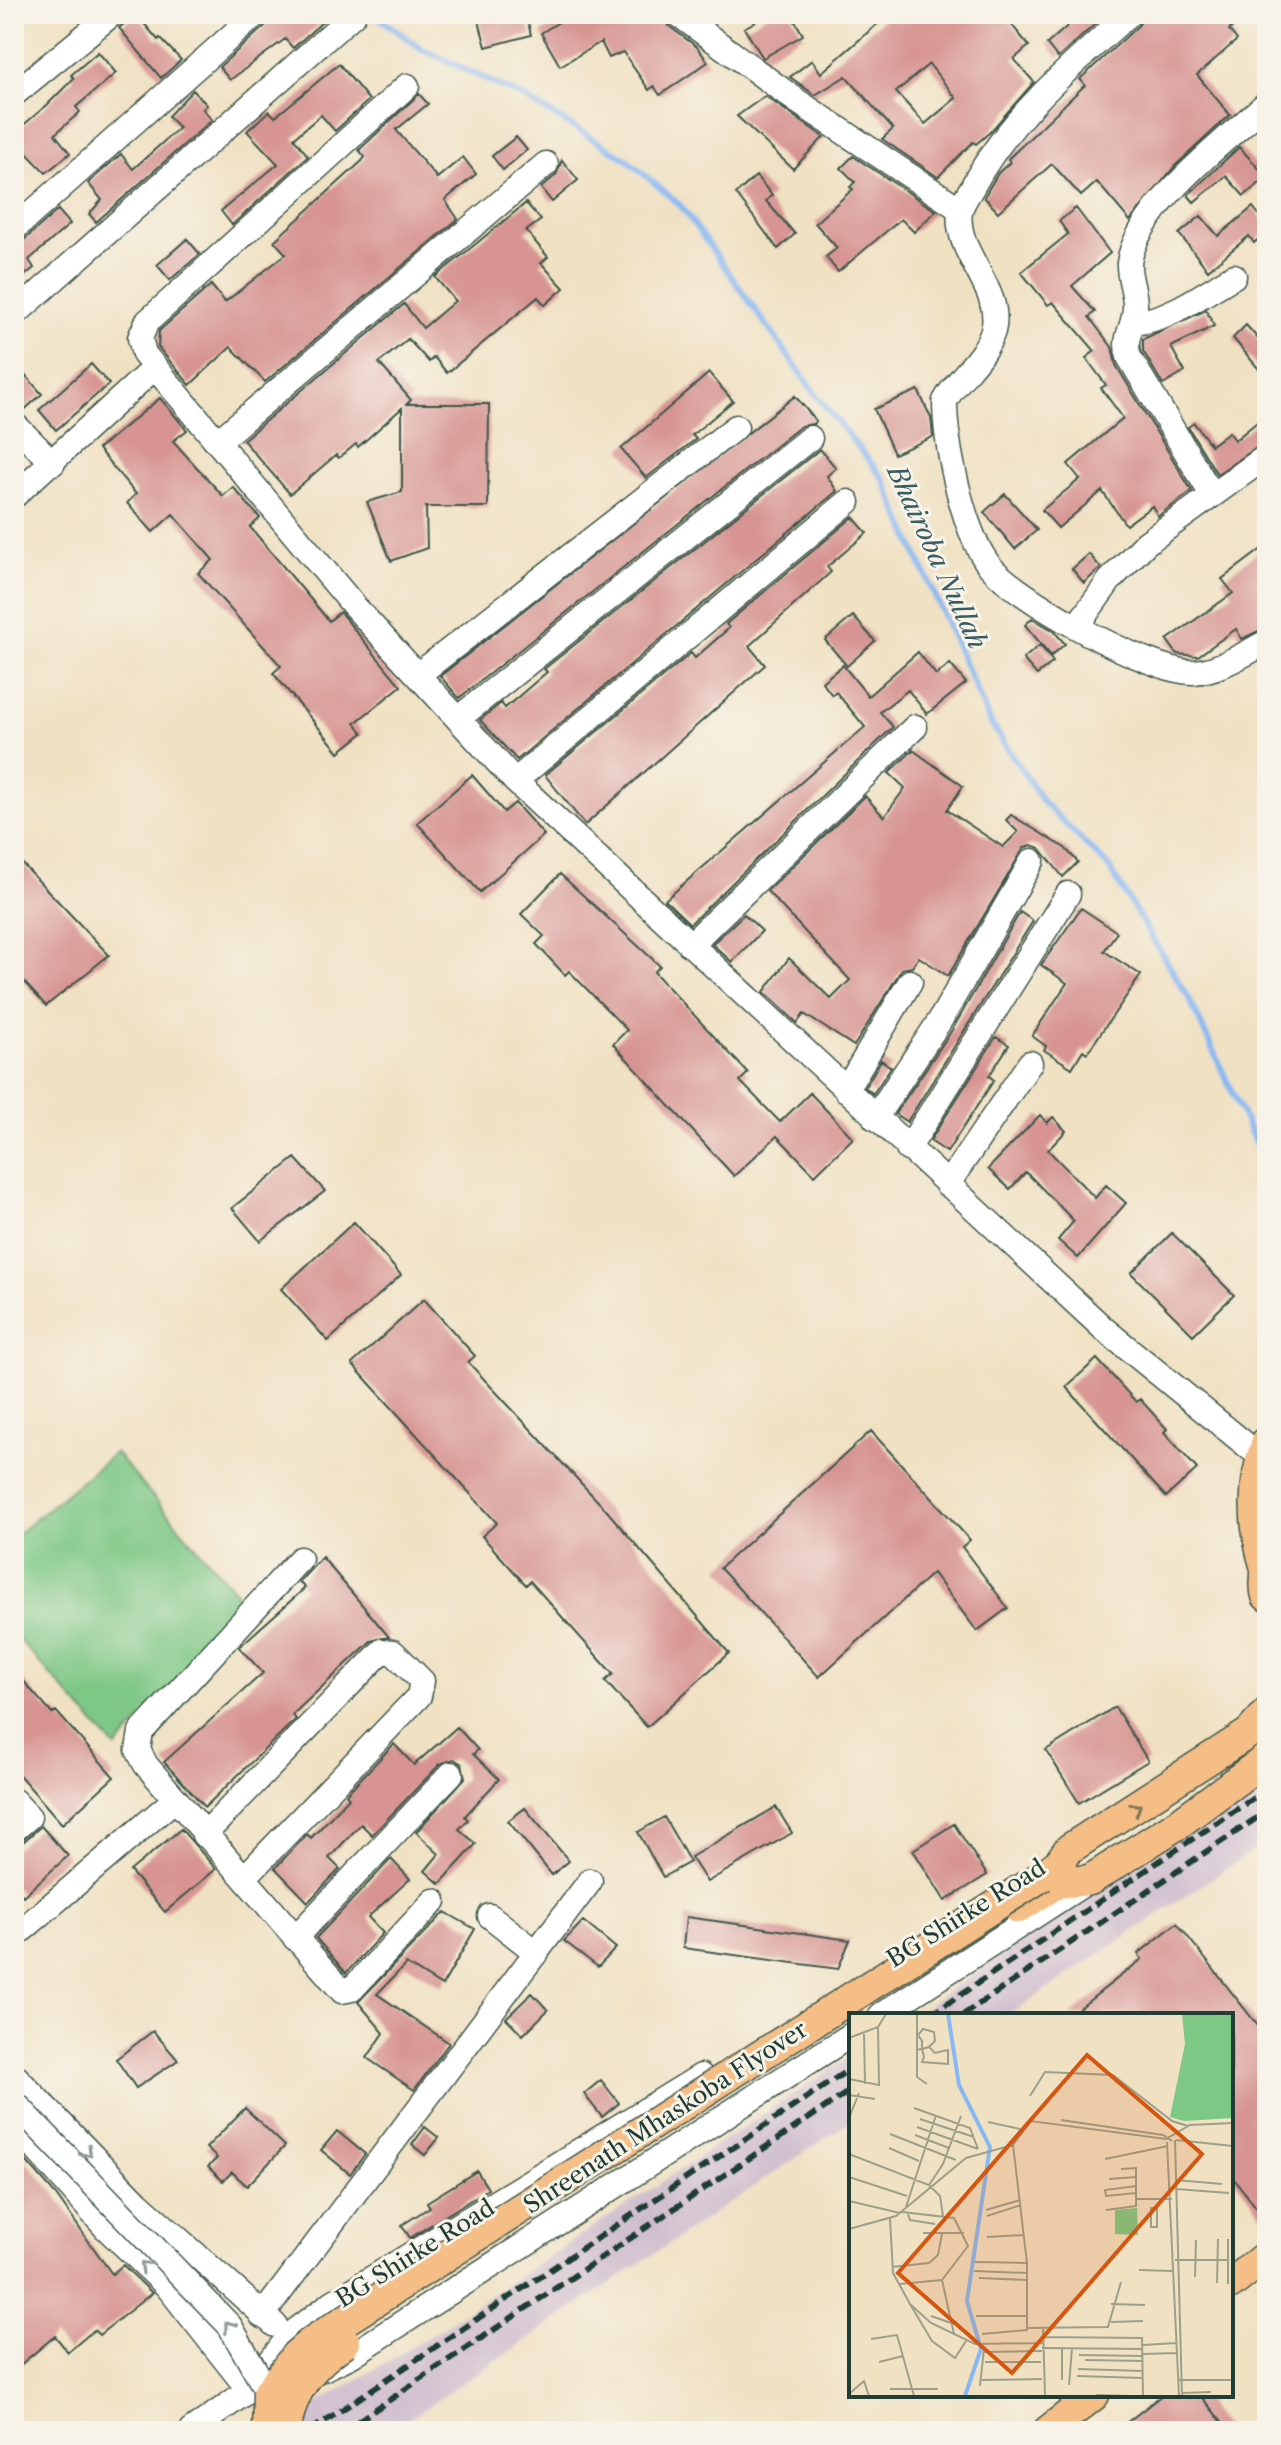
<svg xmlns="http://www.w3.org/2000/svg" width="1281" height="2445" font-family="'Libre Caslon Text',serif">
<rect width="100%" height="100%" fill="#f7f3e8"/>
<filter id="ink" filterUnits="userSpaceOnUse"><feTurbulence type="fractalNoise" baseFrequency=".0125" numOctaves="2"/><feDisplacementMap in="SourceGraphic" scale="16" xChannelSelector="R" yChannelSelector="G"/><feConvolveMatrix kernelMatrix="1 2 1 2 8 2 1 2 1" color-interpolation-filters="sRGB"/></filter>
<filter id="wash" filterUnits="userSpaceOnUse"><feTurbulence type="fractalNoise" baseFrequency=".006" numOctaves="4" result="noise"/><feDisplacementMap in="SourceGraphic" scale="32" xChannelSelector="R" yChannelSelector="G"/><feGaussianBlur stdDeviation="1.8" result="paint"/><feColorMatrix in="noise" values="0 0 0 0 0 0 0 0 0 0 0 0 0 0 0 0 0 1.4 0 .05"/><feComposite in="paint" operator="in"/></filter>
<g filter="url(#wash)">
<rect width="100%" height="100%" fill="#f0e1c3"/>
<!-- industrial -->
<path fill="#cfbdce" d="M1267,1780V1841L1009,2015H913Z
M851,2056V2121L391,2431H271L422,2341Z"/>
<!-- green -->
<path fill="#7ec886" stroke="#4e825d" stroke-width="2" d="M115,1453L246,1604L116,1748L14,1634V1537Z"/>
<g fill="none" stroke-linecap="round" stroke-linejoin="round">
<!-- stream -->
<path stroke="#87b8f3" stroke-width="6" d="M374,14L422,49L523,97L625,158L681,206L820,400L884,479L990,722L1043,802L1108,866L1189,998L1267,1168"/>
</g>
<g id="blocks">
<!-- building -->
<path fill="#d79492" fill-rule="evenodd" d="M136,14L158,40L160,38L181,60L161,78L119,28Z
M271,14H314L322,22L293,48L285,39L230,80L219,67L266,25Z
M477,14H526L531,35L486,47Z
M572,14H663L669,26L697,47L708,62L660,95L654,86L649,90L623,52L609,58L601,42L560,66L541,33Z
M769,14H791L803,35L763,58L744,28Z
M889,14H1003L1029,46L1014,59L1034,82L990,132L976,144L973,142L938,177L882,139L893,129L846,76L815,95L790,77L812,60L821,73ZM929,64L956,98L925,124L896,92Z
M1081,14H1106L1058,58L1047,44Z
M1144,14H1249L1229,30L1237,40L1197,75L1230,115L1175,166L1130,221L1097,182L1081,196L1052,164L998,212L984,197L998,173L1010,162L1008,159L1085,85L1080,79L1139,25Z
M98,52L116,73L76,107L80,112L55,134L70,153L46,173L14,140V133L47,105L74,78L71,75Z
M339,64L369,100L335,131L321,115L294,138L308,156L232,225L221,211L278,164L247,131L269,111L275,117Z
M193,90L207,105L203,109L212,120L96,222L89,214L102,200L88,183L121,154L133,169L179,128L168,116Z
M419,94L428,104L396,130L437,178L463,157L476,174L445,200L458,219L265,382L231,347L190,385L158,347L159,331L211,285L225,302L286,254L274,241L362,161L365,157L359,150Z
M765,96L824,137L793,169L737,116Z
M516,137L527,150L503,170L492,156Z
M1239,147L1267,177L1244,196L1226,176L1194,202L1188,195Z
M853,156L936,211L914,232L901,219L838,272L826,257L837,248L815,223L853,189L850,187L855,182L841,168Z
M562,160L578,180L552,202L541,188L556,175Z
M756,176L772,195L766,201L795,234L778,249L736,194Z
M526,203L541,220L526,231L548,257L541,263L564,288L545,305L538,297L447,373L434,357L429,362L408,339L379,363L411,400L407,404H489L488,507H426L427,548L391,561L367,502L402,492V408L358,447L356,444L339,458L336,455L290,494L243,440L404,304L423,328L455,301L435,277Z
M1253,207L1267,225V232L1254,243L1249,236L1208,270L1179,234L1201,216L1218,236Z
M1076,208L1110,253L1072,286L1095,312L1089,317L1112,347L1116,365L1192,491L1158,516L1152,506L1126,525L1102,491L1058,528L1042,510L1080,479L1068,464L1123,418L1101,388L1106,385L1086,358L1095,351L1053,302L1048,305L1021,272L1068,234L1059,221Z
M58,210L70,224L29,260L34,268L14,284V244L24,240Z
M187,239L200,254L170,280L157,265Z
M1206,310L1214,326L1171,347L1185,372L1163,385L1143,351V339Z
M1246,325L1267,349V379L1233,338Z
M14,362L42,394L22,412L14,409Z
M91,364L109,384L56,430L39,410Z
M709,373L733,401L692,435L696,439L646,478L621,449Z
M918,390L931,418L933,437L894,454L874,409Z
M795,396L816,421L813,424L801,426L459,698L440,676Z
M160,398L187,430L173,441L223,496L233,487L260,518L250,527L329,621L340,612L401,686L355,723L363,733L339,752L273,673L281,666L198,573L213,560L173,514L153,532L127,503L136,494L98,449Z
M1267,414V441L1217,474L1188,427L1194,423L1211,445L1229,432L1235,440Z
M820,449L836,468L827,476L837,491L517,760L480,720L501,703L505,708L547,672L544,669Z
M1005,494L1037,530L1015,549L984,512Z
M853,517L867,533L827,567L831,572L749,646L765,665L585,825L545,775L691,653L695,658L729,628L726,624Z
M1267,545V627L1242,639L1236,629L1198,656L1177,654L1167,640L1233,593L1222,579Z
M1089,554L1101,568L1084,583L1072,569Z
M853,616L875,641L847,666L825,640Z
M1032,618L1054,631L1065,644L1051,656L1025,625Z
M1040,645L1053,662L1037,675L1023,659Z
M918,652L936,675L950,664L966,683L927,714L908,690L880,712L893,727L690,924L665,900L865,727L836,692L832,695L822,682L843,665L868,696Z
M913,750L963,786L947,810L1003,847L1018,832L1006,820L1011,815L1065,848L1078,862L1063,877L1040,848L1031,845L1024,848L948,976L919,957L912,967L902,969L854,1046L804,1014L797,1023L764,992L789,958L831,999L850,980L767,891L865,796L884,817L905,788L889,773Z
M472,775L504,812L515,803L544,835L480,892L417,823Z
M14,855L109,955L46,1006L14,971Z
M560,874L660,966L654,972L748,1073L740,1081L780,1122L810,1093L853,1138L815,1175L777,1136L734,1176L613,1044L627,1030L569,971L565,975L536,944L544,936L521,914Z
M1081,908L1117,932L1104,951L1141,975L1087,1053L1083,1050L1072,1068L1044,1050L1046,1046L1032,1036L1067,983L1041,965Z
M1020,912L1033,921L907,1122L895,1114L952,1030Z
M744,914L762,931L732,962L712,944Z
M996,1037L1009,1045L989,1076L994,1080L947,1152L930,1141Z
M881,1060L891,1067L873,1094L865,1087Z
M1040,1115L1047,1123L1053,1117L1066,1131L1048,1150L1095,1198L1106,1185L1126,1203L1078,1258L1058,1240L1074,1221L1026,1172L1010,1189L988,1169Z
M295,1158L325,1191L260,1241L232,1208Z
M354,1222L401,1275L328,1341L281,1289Z
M1172,1233L1234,1295L1193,1335L1131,1273Z
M424,1299L475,1356L468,1362L607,1511L729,1653L647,1727L605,1681L613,1674L530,1581L526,1585L482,1536L497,1523L352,1364Z
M1097,1359L1136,1402L1140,1399L1157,1418L1167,1429L1164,1432L1197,1469L1166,1497L1066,1387Z
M871,1431L970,1540L962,1547L1008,1608L977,1631L933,1573L819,1677L720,1568Z
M322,1557L389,1637L371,1641L292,1715L296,1719L205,1807L164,1762L263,1673L239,1647L305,1588L299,1582Z
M14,1670L52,1714L56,1711L114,1777L62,1824L14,1769Z
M1115,1707L1148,1761L1079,1803L1046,1750Z
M457,1727L478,1750L473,1754L499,1779L465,1816L468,1820L459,1829L476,1844L440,1884L425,1871L439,1854L416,1832L465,1778L462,1764L454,1759L440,1764L372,1835L361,1824L329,1858L340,1869L308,1902L275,1868L307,1834L311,1838L349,1798L346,1794L394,1744L414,1765Z
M776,1807L792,1833L707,1882L691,1857Z
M525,1808L569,1861L552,1875L508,1821Z
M664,1817L690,1862L663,1877L638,1832Z
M954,1824L987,1875L945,1901L913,1850Z
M41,1826L68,1856L23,1896L14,1886V1850Z
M181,1829L216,1869L165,1912L130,1871Z
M391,1859L410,1879L368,1917L383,1933L346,1973L316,1938Z
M445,1912L475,1929L442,1986L406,1964L377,1994L449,2043L414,2090L367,2058L384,2033L358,2002Z
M686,1917L752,1926L850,1940L838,1969L683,1948Z
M583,1921L616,1948L598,1967L564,1941Z
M1177,1923L1259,2027L1267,2021V2221L1231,2175V2015H1071L1142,1959L1138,1954Z
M532,1993L548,2010L523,2035L506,2018Z
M153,2031L178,2060L136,2088L116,2059Z
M601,2080L619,2103L602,2117L584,2094Z
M245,2108L285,2146L247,2186L232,2172L223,2181L208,2167L217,2158L206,2148Z
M425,2127L439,2138L425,2155L412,2145Z
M337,2131L365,2154L350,2174L321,2150Z
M14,2147L56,2195L112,2274L123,2265L152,2293L99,2335L94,2330L68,2352L55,2336L14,2370Z
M477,2171L488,2189L410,2238L402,2225L430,2207L427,2202Z
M1162,2395H1200L1229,2431H1116Z"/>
</g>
</g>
<g filter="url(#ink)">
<use href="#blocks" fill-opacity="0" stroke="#3e5649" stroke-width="2"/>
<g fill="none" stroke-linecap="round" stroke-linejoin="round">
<defs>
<path id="minor" d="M678,14L797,101L960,209
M1129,14C1073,64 1010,117 974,184C970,192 962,202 960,211C954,254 1004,289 993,331C985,358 958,377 945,401C945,444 962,525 986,561C1009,596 1152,674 1194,672C1220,670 1244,654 1267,642
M407,86L147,322L140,338L144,354L355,607L515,781L1104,1329L1261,1457
M14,94L112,14
M14,229L256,14
M14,315L354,14
M1133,323C1169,320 1203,294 1234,276
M14,424L53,463
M217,442L546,164
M1212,495L1129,357C1122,336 1136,326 1135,305C1135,291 1128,276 1129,263C1137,207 1226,140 1267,103
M14,496L154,368
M1077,626L1110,580L1146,543L1267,456
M419,674L736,427
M460,717L810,438
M515,781L848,502
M690,945L915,727
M846,1090L910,982
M875,1118L939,1022L1032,861
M908,1149L1068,894
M947,1185L1030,1063
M300,1559L141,1732L138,1750L146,1765L342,1991L352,1989L434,1901
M14,1801L29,1817L14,1830
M204,1835L382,1651L393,1652L422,1681L419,1696L245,1877
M490,1916L537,1953
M14,1937L174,1800
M295,1938L451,1774
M881,2015L1090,1880
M14,2075L138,2203L275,2325
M14,2124L106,2228L167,2286L249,2390
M262,2316L590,1881
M323,2369L352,2355L851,2035
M191,2431L249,2390L290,2335L332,2303L701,2076"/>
<path id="major" d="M1267,1441C1252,1482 1252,1523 1265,1565C1268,1575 1263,1586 1267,1596
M1042,1876L1059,1863L1069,1849L1249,1733L1267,1713
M1018,1908L1057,1883L1090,1880L1178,1824L1267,1758
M1231,2284L1267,2255
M1048,2431L1094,2395"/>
</defs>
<!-- minor casing -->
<use href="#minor" stroke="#3e5649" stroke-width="27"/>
<!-- major casing -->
<use href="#major" stroke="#3e5649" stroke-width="33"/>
<!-- minor -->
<use href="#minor" stroke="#fff" stroke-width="24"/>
<!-- major -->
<use href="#major" stroke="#f6be87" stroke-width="30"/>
<!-- rail -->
<path stroke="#1f3d34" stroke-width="6" stroke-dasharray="12 6" stroke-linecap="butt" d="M930,2015L1267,1789
M963,2015L1267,1811
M310,2431L851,2068
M343,2431L851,2090"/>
<defs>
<path id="minor-bridge" d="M14,2102L230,2326L268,2393"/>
<path id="major-bridge" d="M267,2431L268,2393L296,2355L311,2342L1042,1876
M286,2431C290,2390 312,2365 345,2342"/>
</defs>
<!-- minor-bridge casing -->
<use href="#minor-bridge" stroke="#3e5649" stroke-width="27" stroke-linecap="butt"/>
<!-- major-bridge casing -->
<use href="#major-bridge" stroke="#3e5649" stroke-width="33" stroke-linecap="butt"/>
<!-- minor-bridge -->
<use href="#minor-bridge" stroke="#fff" stroke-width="24"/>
<!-- major-bridge -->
<use href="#major-bridge" stroke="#f6be87" stroke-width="30"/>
</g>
<!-- one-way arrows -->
<defs><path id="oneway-chevron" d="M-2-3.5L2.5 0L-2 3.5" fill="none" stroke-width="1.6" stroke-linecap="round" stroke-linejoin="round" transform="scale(2)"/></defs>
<use stroke="#807759" href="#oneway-chevron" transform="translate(1136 1808) rotate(-31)"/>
<g stroke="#8f9e9a">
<use href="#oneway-chevron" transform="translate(87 2152) rotate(45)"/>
<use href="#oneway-chevron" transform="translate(145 2266) rotate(-136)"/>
<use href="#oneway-chevron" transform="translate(229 2326) rotate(-127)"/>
</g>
</g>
<g text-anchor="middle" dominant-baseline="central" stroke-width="6" stroke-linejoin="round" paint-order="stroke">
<!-- street labels -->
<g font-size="24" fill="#1f3d34" stroke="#f7f3e8">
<text transform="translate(966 1913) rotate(-32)">BG Shirke Road</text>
<text transform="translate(665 2117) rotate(-33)">Shreenath Mhaskoba Flyover</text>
<text transform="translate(415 2253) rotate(-32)">BG Shirke Road</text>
</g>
<!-- water labels -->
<g font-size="26" font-style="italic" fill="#395c64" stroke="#f7f3e8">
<text transform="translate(937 557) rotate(65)">Bhairoba Nullah</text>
</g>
</g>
<!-- overview -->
<g transform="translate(849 2013)">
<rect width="384" height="384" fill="#f0e1c3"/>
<path d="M333,1H384V105L335,108L321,104L336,31ZM288,195L289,222L266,221V197Z" fill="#7ec886"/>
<path fill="none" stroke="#87b8f3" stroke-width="4" d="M99,1L110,72L141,134L118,288L132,336L116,383"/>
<path fill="none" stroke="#9c9f8a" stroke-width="2" d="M68,1V64L78,71M15,19L16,71M0,25L29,14L37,1M67,37L73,36L80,34L86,28L85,19L74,16L69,22L73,28V36L75,44L73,49L99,51V37L86,40L80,34M0,66L30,72L29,14M0,82L26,86M181,83L196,59L264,62L323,108L339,113M65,95L121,115L129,136M0,105L10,80M71,106L125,124M212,107L314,122L323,128M139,109L171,116M68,114L129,136M41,121L107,147M66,122L100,135M326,127L333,383M327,127L384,133M318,129L330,383M383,133L384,174M40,135L70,148M0,141L80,172L91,183L94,203M256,146L319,133M0,164L58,183M260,166L287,164M327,167L373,171M80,172L94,151L112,103M287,173L256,177L257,183L287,180M327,176L380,180M287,186H323M0,188L51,200M57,194L87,102M302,195H308V214H302ZM137,197L171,187M257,197L287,193V155L272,156M59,201L61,207L86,211M138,203L172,192M41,206L44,260L61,291L82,310L126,331L194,330M0,216L47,203L117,145L164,132L182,108L317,126L341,112L384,110M74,220H115M138,224L175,222M379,226V271M326,247H379M126,249L178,250M43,254L80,250L89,242L93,221M290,257L323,258M125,258L178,260M346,264L347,227M130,265L178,267M93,267L105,321M368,270L369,226M51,271L93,267L119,233L105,205L53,199M61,291L83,328L106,345L117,328M262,291L296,292M82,303L105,311M127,303H178M262,309L294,308M194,314L196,383M178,315L259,314L272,269M133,321L178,317V250L164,132M195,324L293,325L294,383M22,326L48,322L65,383M294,332L327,330M193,335L294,336M135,339L193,338M294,341L328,340M230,342L294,343M236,347L294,348M30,349L54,343M136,349H192M229,356L294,358M228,363L294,365M133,367L193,366M213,367V335M330,367H384M220,372L223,335M131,373L135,336M41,376H89M333,380L362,379M0,381L15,368L20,383M247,382L280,383"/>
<path fill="#d45610" fill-opacity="0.15" stroke="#d45610" stroke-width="4" d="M238,42L353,141L163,360L49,260Z"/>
<rect width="384" height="384" fill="none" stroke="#1f3d34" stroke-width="4"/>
</g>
<!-- margin -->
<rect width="1281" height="2445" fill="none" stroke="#f7f3e8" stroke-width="48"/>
</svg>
